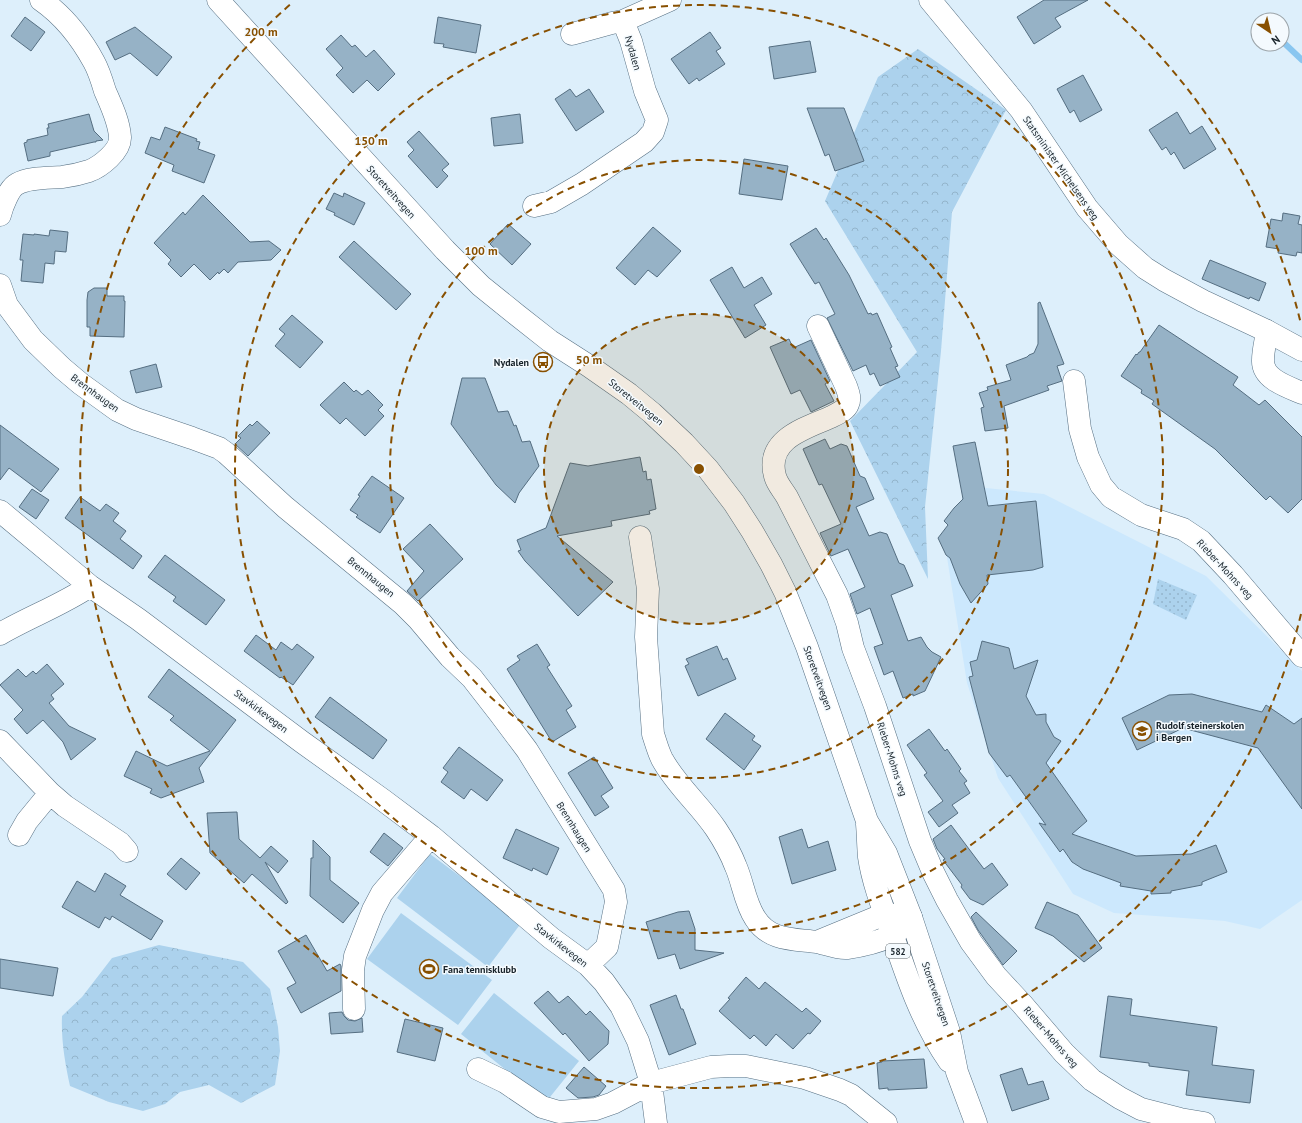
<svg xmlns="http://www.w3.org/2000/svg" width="1302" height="1123" font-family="'PT Sans',sans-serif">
<defs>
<pattern id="forest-crowns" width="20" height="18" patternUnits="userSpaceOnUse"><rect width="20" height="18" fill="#acd2ed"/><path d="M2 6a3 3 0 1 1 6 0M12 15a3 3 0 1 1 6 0" fill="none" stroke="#93b4cb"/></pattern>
<pattern id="park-dots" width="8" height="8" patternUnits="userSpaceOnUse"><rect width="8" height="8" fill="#acd2ed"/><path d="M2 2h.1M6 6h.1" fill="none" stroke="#93b4cb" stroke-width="1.8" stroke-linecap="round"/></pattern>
</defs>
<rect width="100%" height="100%" fill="#ddeffb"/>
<!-- built -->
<path fill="#cce8fd" d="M966,486L1044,494L1206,576L1302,671V900L1260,929L1225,921L1114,913L1073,894L998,778L967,683L946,551Z"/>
<!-- green -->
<path fill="#acd2ed" d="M430,854L522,922L488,967L397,898Z
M401,913L492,980L458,1025L367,959Z
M494,993L579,1061L546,1102L461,1034Z"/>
<!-- forest -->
<path fill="url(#forest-crowns)" d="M918,49L1006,110L952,212L941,351L925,507L928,579L850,421L917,352L825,201L878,77Z
M159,945L243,962L270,989L278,1027L280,1051L275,1085L241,1103L209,1085L180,1092L165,1104L143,1111L109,1102L70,1086C65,1063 61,1040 62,1016L82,997L112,958Z"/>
<!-- park -->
<path fill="url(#park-dots)" d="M1158,579L1197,595L1186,620L1153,604Z"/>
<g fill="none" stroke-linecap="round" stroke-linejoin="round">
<!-- stream -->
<path stroke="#89c6f0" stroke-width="6" d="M1282,41L1302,60"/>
</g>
<!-- building -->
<path fill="#96b2c6" stroke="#556e81" d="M1044,0H1088L1055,18L1061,27L1034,44L1017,17Z
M25,17L45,32L31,51L11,36Z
M438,17L481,25L476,53L443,47L444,44L434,43Z
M135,27L172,57L157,76L130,53L115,60L106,42Z
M710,32L721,48L716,51L725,64L699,81L697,78L689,84L671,59Z
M341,35L352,47L355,45L366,57L374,50L395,74L378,91L367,80L353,93L336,75L343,68L326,49Z
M810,41L816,72L774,79L769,47Z
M1083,75L1102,110L1080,122L1074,110L1070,113L1057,89Z
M570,89L576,97L589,89L604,112L576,131L555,99Z
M807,108H844L864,161L835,171L829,154L825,156Z
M1177,112L1190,134L1202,126L1216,149L1184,169L1174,152L1171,155L1166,147L1162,150L1149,130Z
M89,114L94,131L103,140L96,141V142H94L50,152V156L28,161L24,143L27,142V140L48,135L47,128H49L48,124Z
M520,114L523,143L494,146L491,118Z
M165,127L197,139L196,141L200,142L198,149L215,155L204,183L172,171L174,165L145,153L151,137L160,140Z
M419,131L449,164L442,170L448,176L437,188L408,156L414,150L407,142Z
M744,159L788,166L782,200L739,194Z
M334,193L343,197L344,193L365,203L354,225L334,215L335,213L326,209Z
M203,195L250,242L269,241L281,250L271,260L238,262L228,273L224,269L219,274L218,272L210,280L194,264L181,277L168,264L171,260L154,243L183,212L185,215Z
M1283,213L1300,216L1298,224L1302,225V253L1297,252L1296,256L1278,253L1279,249L1266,247L1271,219L1282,221Z
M508,224L531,244L512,265L490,244Z
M653,227L681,251L657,277L648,270L635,285L616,268Z
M816,228L824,240L826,238L849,275L868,314L871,313L872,315L877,313L892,347L890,348L898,366L895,367L900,377L880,386L874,373L870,375L866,365L853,371L827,318L835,314L819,282L815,284L790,244Z
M50,230L68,232L66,252L55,251L54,264L45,263L43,283L21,281L23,260H20L23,234L34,235V234L49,236Z
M354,241L411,294L396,310L339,257Z
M1210,260L1266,283L1259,301L1250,297L1249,299L1202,279Z
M732,267L744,288L762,277L772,294L754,305L766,325L745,338L710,280Z
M94,288H107V296H124V301H125L124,337L90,336V327H87V300L88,292Z
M1040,302L1064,364L1057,366L1062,381L1047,386L1049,390L1004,406L1008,428L985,431L981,408L984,407L979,393L988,390L987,387L1011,380L1006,365L1027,357L1029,355L1034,353L1038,344V303Z
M292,315L323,342L300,368L275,346L285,334L279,329Z
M1159,325L1238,377L1233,385L1259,405L1265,400L1302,437V499L1288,513L1270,496L1266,500L1215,449L1152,404L1154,401L1141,393L1142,390L1121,376L1136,354L1137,355L1139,352H1140Z
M789,339L793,348L811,340L830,381L825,384L834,401L811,412L800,390L791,394L770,347Z
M156,364L162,387L136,393L130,371Z
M462,378H485L498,412L508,411L514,426L516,425L522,442L530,441L539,466L519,493L515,503L496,485L451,424Z
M344,382L354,392L356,390L362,395L368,390L383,405L378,410L384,416L365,436L346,418L340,424L320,405Z
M257,421L270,433L248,456L235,444L241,438L238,436L250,424L252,426Z
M0,425L59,469L41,492L9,468L0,480Z
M825,439L830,449L841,444L847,446L860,476L865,478L874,499L856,507L869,536L880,532L887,534L899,563L904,565L913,586L891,595L908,641L921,637L927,647L932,652L941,657L925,691L913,696V694L903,698L893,671L884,675L874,647L883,644L870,608L857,614L850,594L865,587L848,549L831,556L820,533L841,524L822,484L819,485L803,449Z
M975,442L988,506L1036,501L1043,567L1033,570L987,575L988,584L971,603L960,584L950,558L946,555L938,538L948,525L944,521L954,508L963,499L953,446Z
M640,457L643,472L646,471L647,480L651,479L656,509L649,511L650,514L611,521L612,526L557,536L613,582L578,616L525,561L518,551L521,550L517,540L546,528L570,463L588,466Z
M372,476L404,498L380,533L356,517L358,515L350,510L360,496L358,495Z
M32,489L49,500L36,519L19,507Z
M80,497L100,511L106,504L119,513L113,521L126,531L120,539L142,556L133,569L65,518Z
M430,524L463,559L418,601L407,591L424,571L403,549Z
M165,555L225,600L206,625L173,601L176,597L148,577Z
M256,635L276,650L281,642L292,650L297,644L314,657L293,685L281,677L280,678L244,651Z
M982,641L1009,648L1014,669L1038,660L1026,696L1036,715L1046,714V722L1054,737L1061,741L1046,763L1087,821L1072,834L1136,856L1191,854L1216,845L1227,872L1202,882V885L1171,891V893L1151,894V891L1120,886L1121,883L1083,869L1072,862L1063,849L1060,852L1039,823L1046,825L1010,775L1007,777L989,753L969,677L973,676L970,662L977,660Z
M537,644L550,665L547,667L572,706L566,710L576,727L552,742L507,669L520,660L517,656Z
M717,646L723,660L727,658L736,679L698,696L685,666L689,664L686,659Z
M47,664L64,684L51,695L54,699L49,703L69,726L96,739L71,760L63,742L43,720L27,734L14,719L23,710L0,685L18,669L26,677L33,671L36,674Z
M169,669L236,720L199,768L204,782L161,798L150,793L152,789L124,776L136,751L167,766L210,751L170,720L174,716L148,697Z
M1192,694L1262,712L1266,705L1294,724L1302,718V809L1258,748L1183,728L1137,750L1122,718L1169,695Z
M330,697L387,740L373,759L315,717Z
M725,713L755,736L752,740L761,746L744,770L706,739Z
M929,729L945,751L947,749L961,769L959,771L967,781L964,783L970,793L952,805L958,813L939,827L928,812L943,801L924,775L927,773L907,745Z
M459,747L503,780L487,801L471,789L464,799L441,782L448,772L443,768Z
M594,757L613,788L601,796L609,807L595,816L568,773Z
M237,812L239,839L260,858L271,846L288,861L278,873L265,862L288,902L286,904L252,874L244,883L210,853L207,813Z
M951,825L984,869L992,863L1008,885L983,905L970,899L961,887L962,885L943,860L945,859L937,849L933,839Z
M516,829L559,848L547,875L533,868L532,871L503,858Z
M802,829L808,848L828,841L836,870L792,884L779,837Z
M384,833L403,848L388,866L370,852Z
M313,840L330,857V880L359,903L343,923L310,896L311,858H313Z
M181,858L200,873L186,890L167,874Z
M105,873L126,886L120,895L163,921L151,940L112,916L110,920L105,917L99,928L62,907L77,881L95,892Z
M1047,902L1078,915L1102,948L1084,962L1053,936L1035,928Z
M689,911L695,929V950L724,953L680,969L675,954L658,959L646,922L678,912Z
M976,912L1017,951L1003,965L978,930L971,917Z
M306,935L327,971L340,964L341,966V991L301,1013L287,988L296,983L278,951Z
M0,959L58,968L53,996L0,988Z
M746,977L759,989L765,982L802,1012L806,1008L821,1021L810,1034L808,1033L793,1049L776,1034L766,1046L754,1035L750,1039L719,1011L730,999L728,998Z
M548,991L559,1003L568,996L586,1015L590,1011L609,1031L608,1044L589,1061L565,1033L563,1035L534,1003Z
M676,995L681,1009H683L696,1044L669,1055L650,1005Z
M1108,996L1132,999L1130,1015L1217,1027L1212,1065L1254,1070L1250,1103L1186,1095L1189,1071L1149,1066V1063L1100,1057Z
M342,1012L344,1016L348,1020L355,1021L362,1018L363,1032L331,1034L329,1013Z
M405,1019L443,1028L435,1061L397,1052Z
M924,1059L927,1088L888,1090V1088L879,1089L877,1063L882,1062V1061Z
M584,1067L606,1086L599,1095L593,1097L578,1098L566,1088Z
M1022,1068L1028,1085L1043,1081L1049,1099L1012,1111L1000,1075Z"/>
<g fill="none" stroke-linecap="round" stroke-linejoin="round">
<defs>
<path id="minor" d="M572,34L612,23L623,21L670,0
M534,206L551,202L582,184L644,142L653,132L657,120L645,91L631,41L623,21
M0,215C2,207 9,188 17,184C29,177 49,178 62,177C70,176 80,174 89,171C100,167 121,151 120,137C119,121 111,105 105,91C102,81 99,71 94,62C81,38 64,16 41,0
M0,285L7,305L33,340L62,368L81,384L117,410L136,419L192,438L219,448L226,453L285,507L403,604L418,619L450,657L472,678L500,714L527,750L614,890L616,902L607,947L588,965
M818,326L846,386C848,392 851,398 848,404C846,410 837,414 831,417C806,428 765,439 775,476C777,484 783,490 787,497L837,595L847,623L853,648L875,706L920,841L933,872L947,900L971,942L996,976L1022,1004L1064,1053L1092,1080L1120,1098L1141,1109L1180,1119L1204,1123
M1267,331C1266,340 1263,350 1263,360C1262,379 1288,387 1302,393
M1074,381L1080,429L1088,457L1101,485L1111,497L1141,515L1183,529L1201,541L1233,575L1302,656
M0,511L90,586L138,619L302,742L383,800L431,836L551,938L588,965L604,982L621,1006L638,1041L651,1083L656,1123
M640,537L648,589L646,637L653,734C656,743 658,751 662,759C676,785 700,805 716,829C724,841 731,854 736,867C743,883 745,903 755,918C769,941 793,939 817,942C826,944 838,949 847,948C861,946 878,942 891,936C898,933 905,923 911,917
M0,634C29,617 62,605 90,586
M0,741L50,793L65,806L120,843L127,851
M19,835L27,821L50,793
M817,942L885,914L903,916
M354,1009L353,970L355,956L373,910L382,893L431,836
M478,1069L505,1082L542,1107L559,1112L596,1109L613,1103L651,1083L711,1067L729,1066H746L805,1078L840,1090L851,1095L886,1123"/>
<path id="secondary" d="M930,0L1021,110L1087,208L1118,244L1145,268L1164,280L1203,301L1267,331L1302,350"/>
<path id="primary" d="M218,0L445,250L481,286L517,315L550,341L589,366L629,394L652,413L684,443L708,469L734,503L752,531L771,564L785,592L807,647L867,821L886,853L911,917L949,1032L957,1072L976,1123
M867,824C868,835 868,846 869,857C873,884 884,911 893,936C908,980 922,1022 949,1061"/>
</defs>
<!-- minor casing -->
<use href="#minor" stroke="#577083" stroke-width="23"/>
<!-- secondary casing -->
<use href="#secondary" stroke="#577083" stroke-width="23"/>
<!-- primary casing -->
<use href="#primary" stroke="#577083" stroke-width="23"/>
<!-- minor -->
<use href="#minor" stroke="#fff" stroke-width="22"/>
<!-- secondary -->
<use href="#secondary" stroke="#fff" stroke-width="22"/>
<!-- primary -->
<use href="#primary" stroke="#fff" stroke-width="22"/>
</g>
<!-- distance rings -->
<circle cx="699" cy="469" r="155" fill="#885001" fill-opacity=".12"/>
<g fill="none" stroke="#885001" stroke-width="2" stroke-dasharray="7 5">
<circle cx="699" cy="469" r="155"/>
<circle cx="699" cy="469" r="309"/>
<circle cx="699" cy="469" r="464"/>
<path d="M1301 614A619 619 0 1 1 293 2M1105 2A619 619 0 0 1 1301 324"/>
</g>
<!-- icons -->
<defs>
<symbol id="bus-ring" viewBox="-11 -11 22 22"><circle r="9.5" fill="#f4fafe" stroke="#885001" stroke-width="1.5"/><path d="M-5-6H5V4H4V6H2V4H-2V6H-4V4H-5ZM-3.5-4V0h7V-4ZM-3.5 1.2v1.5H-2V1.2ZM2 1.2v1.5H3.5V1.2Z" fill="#885001"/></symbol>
<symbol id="school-ring" viewBox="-11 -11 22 22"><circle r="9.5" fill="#f4fafe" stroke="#885001" stroke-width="1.5"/><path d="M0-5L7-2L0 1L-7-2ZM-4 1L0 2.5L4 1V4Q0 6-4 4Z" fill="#885001"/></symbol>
<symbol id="stadium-ring" viewBox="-11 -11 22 22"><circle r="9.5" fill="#f4fafe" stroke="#885001" stroke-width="1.5"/><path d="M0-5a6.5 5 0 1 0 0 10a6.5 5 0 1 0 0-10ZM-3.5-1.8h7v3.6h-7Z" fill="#885001"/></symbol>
</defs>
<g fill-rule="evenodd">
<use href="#bus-ring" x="532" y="351" width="22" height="22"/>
<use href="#school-ring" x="1131" y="720" width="22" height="22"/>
<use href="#stadium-ring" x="418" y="958" width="22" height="22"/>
</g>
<g text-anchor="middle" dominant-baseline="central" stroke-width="3" stroke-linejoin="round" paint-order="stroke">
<!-- shield labels -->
<rect fill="#f4fafe" stroke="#5a646a" stroke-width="1" x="886" y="944" width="24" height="14" rx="3"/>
<g font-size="9" font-weight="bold" fill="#18232a">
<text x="898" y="951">582</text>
</g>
<!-- street labels -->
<g font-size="10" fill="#18232a" stroke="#f4fafe">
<text transform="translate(633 53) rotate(74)">Nydalen</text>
<text transform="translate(1061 168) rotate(55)">Statsminister Michelsens veg</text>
<text transform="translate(391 192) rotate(48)">Storetveitvegen</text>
<text transform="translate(95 393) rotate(36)">Brennhaugen</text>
<text transform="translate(636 402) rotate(39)">Storetveitvegen</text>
<text transform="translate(1225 569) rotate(47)">Rieber-Mohns veg</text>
<text transform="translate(371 577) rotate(39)">Brennhaugen</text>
<text transform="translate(818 678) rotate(70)">Storetveitvegen</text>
<text transform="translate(261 711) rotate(37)">Stavkirkevegen</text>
<text transform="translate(892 759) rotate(72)">Rieber-Mohns veg</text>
<text transform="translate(574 827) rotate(58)">Brennhaugen</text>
<text transform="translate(561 945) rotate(38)">Stavkirkevegen</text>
<text transform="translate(936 994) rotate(71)">Storetveitvegen</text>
<text transform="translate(1051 1037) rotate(49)">Rieber-Mohns veg</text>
</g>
<!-- poi labels -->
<g font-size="10" font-weight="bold" fill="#18232a" stroke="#f4fafe" text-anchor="start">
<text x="529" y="362" text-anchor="end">Nydalen</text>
<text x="1156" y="725">Rudolf steinerskolen<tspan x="1156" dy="12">i Bergen</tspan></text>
<text x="443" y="969">Fana tennisklubb</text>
</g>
</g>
<circle cx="699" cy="469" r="6" fill="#885001" stroke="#f4fafe" stroke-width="2"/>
<g font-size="12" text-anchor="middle" font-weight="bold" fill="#885001" stroke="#f4fafe" stroke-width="3" stroke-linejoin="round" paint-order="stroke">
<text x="261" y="36">200 m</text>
<text x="371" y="145">150 m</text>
<text x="481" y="255">100 m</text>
<text x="589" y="364">50 m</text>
</g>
<!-- north arrow -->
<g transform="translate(1270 32) rotate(145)"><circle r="19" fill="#f4fafe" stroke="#9ca4a9"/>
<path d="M0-3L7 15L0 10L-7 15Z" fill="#885001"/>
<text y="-6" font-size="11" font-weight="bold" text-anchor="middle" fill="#18232a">N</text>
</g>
</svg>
